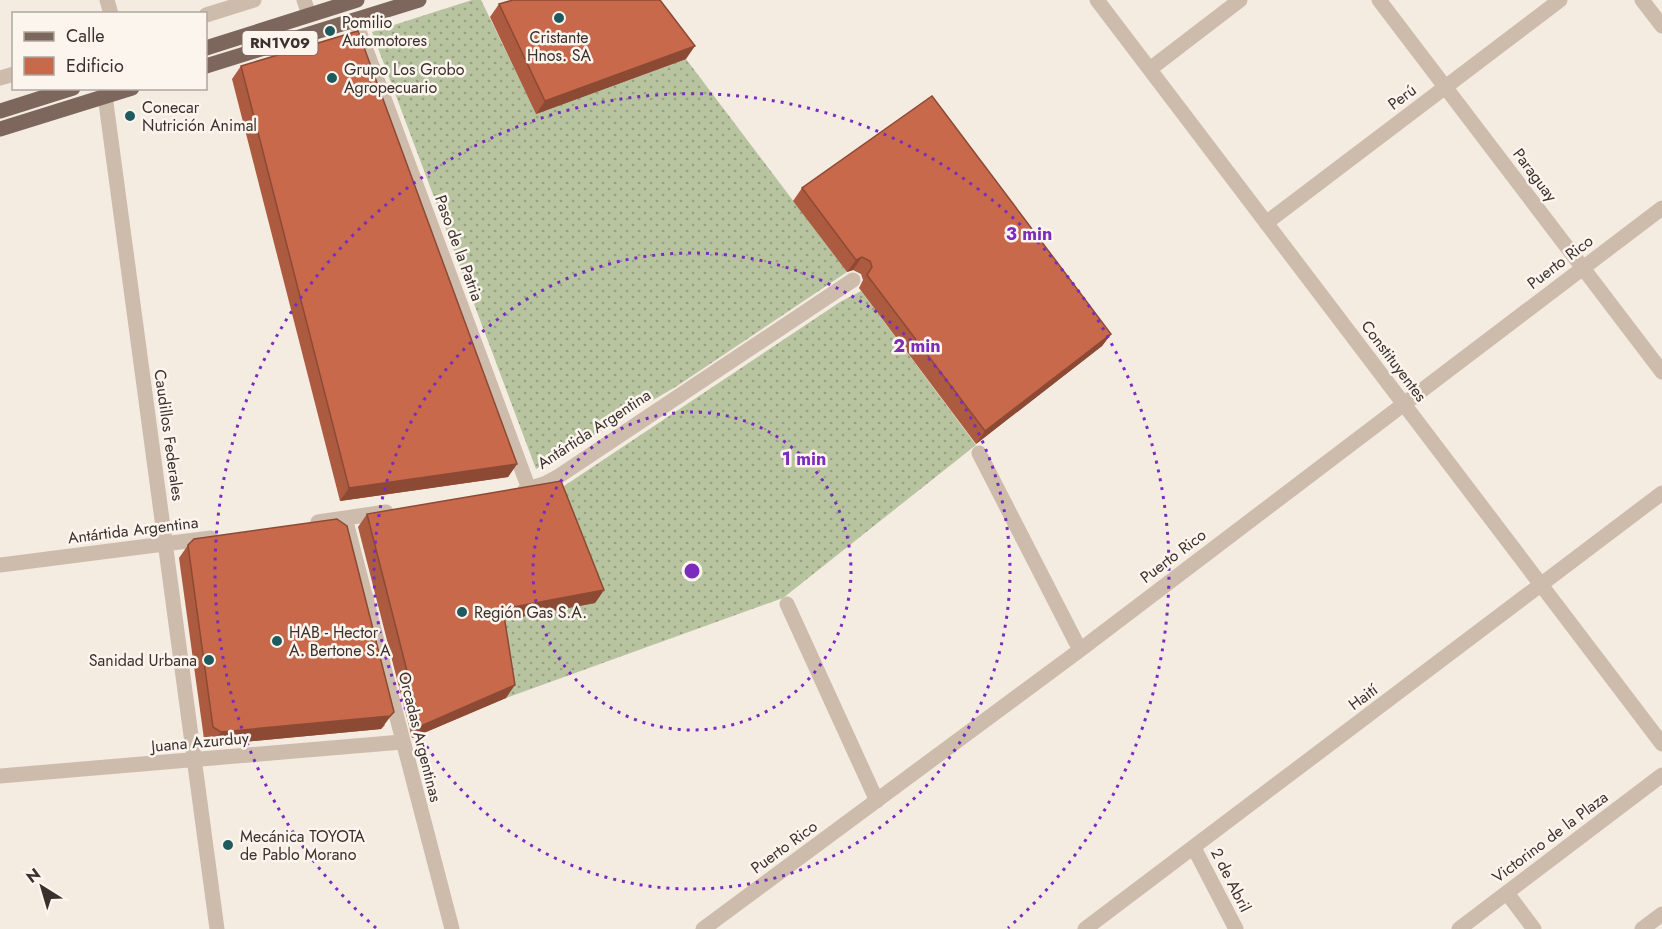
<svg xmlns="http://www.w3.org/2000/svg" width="1662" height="929" font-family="Jost,sans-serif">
<defs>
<pattern id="grass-dots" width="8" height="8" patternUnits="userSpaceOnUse" patternTransform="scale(1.5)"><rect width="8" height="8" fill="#b8c4a0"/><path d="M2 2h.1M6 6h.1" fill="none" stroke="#97a083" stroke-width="1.8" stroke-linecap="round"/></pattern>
</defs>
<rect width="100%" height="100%" fill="#f4ebe1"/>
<!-- grass -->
<path fill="url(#grass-dots)" d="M472,0H481L536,113L686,59L847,272L677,386L536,469L372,32Z
M861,291L976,445L783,598L506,698L494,622L552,494L840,302Z"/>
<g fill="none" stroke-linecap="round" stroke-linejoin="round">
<!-- minor -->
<path stroke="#cdbbac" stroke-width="15" d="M107,0L111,14
M304,0L309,15
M1097,0L1662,744
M1379,0L1662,372
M1642,0L1662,26
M206,15L254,0
M355,20L529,489
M1150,69L1240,0
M0,78L14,74
M104,88L217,929
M1266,223L1560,0
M979,453L1080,650
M525,490L544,484L559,476L853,280
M345,518L452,929
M318,522L386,512
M0,565L211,538
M787,604L877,801
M0,776L402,742
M1194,848L1236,929
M1507,893L1534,929
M703,929L1080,650L1662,208
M1085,929L1662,493
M1459,929L1662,775
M1642,929L1662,914"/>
<!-- major -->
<path stroke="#7d675c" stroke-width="15" d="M206,48L357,0
M206,66L419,0
M0,111L73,88
M0,129L132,88"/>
</g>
<!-- wall -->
<path fill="#ac5a40" d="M499,4L686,59L536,114L490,17Z
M241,66L517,464L508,477L340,501L232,79Z
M802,188L1111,334L1102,346L976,444L859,288L863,280L861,274L853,270L847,272L793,201Z
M367,514L604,590L595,603L505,620L506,698L412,738L358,527Z
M188,545L385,725L381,729L212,745L204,739L179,558Z"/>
<!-- shaded-wall -->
<path fill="#8c4a34" d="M695,46L686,59L536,114L545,101Z
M862,257L853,270L847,272L856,260Z
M1111,334L1102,346L976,444L985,431Z
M517,464L508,477L340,501L349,488Z
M604,590L595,603L494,622L503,609Z
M515,685L506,698L412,738L421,726Z
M394,712L381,729L212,745L221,732Z"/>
<!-- building -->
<path fill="#c8694b" stroke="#8c4a34" stroke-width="1.5" d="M513,0H660L695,46L545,101L499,4Z
M358,31L517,464L349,488L241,66Z
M932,96L1111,334L985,431L867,275L872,267L870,261L862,257L856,260L802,188Z
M561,481L604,590L503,609L515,685L421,726L367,514Z
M337,519L347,526L394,712L390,716L221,732L213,727L188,545L194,539Z"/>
<!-- distance rings -->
<g fill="none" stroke="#7b2cbf" stroke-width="3" stroke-dasharray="3 6">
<circle cx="692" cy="571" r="159"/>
<circle cx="692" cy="571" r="318"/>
<path d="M376 928A477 477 0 1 1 1008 928"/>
</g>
<!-- markers -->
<g fill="#1f5a5e" stroke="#fbf5ee" stroke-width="2">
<circle cx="559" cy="18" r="6"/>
<circle cx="330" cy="31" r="6"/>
<circle cx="332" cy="78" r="6"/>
<circle cx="130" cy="116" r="6"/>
<circle cx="462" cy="612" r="6"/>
<circle cx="277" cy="641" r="6"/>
<circle cx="209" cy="660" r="6"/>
<circle cx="228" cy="845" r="6"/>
</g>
<g text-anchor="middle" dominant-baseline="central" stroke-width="5" stroke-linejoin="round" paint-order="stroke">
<!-- shield labels -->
<rect fill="#fbf5ee" stroke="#756b66" stroke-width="1.5" x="242.5" y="31" width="75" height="24" rx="4.5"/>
<g font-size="15" font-weight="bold" fill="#3b302b">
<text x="280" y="43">RN1V09</text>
</g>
<!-- poi labels -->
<g font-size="16" fill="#3b302b" stroke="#fbf5ee" text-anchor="start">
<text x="342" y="22">Pomilio<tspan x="342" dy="18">Automotores</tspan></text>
<text x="559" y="37" text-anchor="middle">Cristante<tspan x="559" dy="18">Hnos. SA</tspan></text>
<text x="344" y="69">Grupo Los Grobo<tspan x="344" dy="18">Agropecuario</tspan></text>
<text x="142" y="107">Conecar<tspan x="142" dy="18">Nutrición Animal</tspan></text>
<text x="474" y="612">Región Gas S.A.</text>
<text x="289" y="632">HAB - Hector<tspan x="289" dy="18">A. Bertone S.A</tspan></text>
<text x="197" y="660" text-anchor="end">Sanidad Urbana</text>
<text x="240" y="836">Mecánica TOYOTA<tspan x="240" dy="18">de Pablo Morano</tspan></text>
</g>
<!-- street labels -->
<g font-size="16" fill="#3b302b" stroke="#fbf5ee">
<text transform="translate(1402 97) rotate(-37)">Perú</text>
<text transform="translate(1535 175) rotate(53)">Paraguay</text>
<text transform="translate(459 248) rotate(70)">Paso de la Patria</text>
<text transform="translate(1560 262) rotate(-37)">Puerto Rico</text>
<text transform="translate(1394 361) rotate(53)">Constituyentes</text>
<text transform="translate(594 429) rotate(-33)">Antártida Argentina</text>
<text transform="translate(169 435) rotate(82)">Caudillos Federales</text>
<text transform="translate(133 530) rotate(-7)">Antártida Argentina</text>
<text transform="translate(1173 556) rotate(-37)">Puerto Rico</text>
<text transform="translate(1363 697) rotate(-37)">Haití</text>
<text transform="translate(420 737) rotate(76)">Orcadas Argentinas</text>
<text transform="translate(200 742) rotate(-5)">Juana Azurduy</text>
<text transform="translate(1550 837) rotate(-37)">Victorino de la Plaza</text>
<text transform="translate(784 847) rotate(-36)">Puerto Rico</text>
<text transform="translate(1231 880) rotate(63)">2 de Abril</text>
</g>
</g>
<circle cx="692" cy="571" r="9" fill="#7b2cbf" stroke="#fbf5ee" stroke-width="3"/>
<g font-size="18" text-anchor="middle" font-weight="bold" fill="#7b2cbf" stroke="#fbf5ee" stroke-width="5" stroke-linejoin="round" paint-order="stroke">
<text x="1029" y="240">3 min</text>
<text x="917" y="352">2 min</text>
<text x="804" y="465">1 min</text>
</g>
<!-- legend -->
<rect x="12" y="12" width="195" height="78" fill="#fbf5ee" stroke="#aea6a0" stroke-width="1.5"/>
<rect x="24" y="32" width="30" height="9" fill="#7d675c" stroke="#aea6a0" stroke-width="1.5"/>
<text x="66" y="42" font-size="18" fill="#3b302b">Calle</text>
<rect x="24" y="57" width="30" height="18" fill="#c8694b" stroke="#aea6a0" stroke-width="1.5"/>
<text x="66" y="72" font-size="18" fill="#3b302b">Edificio</text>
<!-- north arrow -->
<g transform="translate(42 887) rotate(323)" stroke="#fbf5ee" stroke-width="4.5" paint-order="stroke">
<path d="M0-4.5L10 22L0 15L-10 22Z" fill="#3b302b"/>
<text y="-9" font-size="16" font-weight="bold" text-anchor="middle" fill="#3b302b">N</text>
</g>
</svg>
